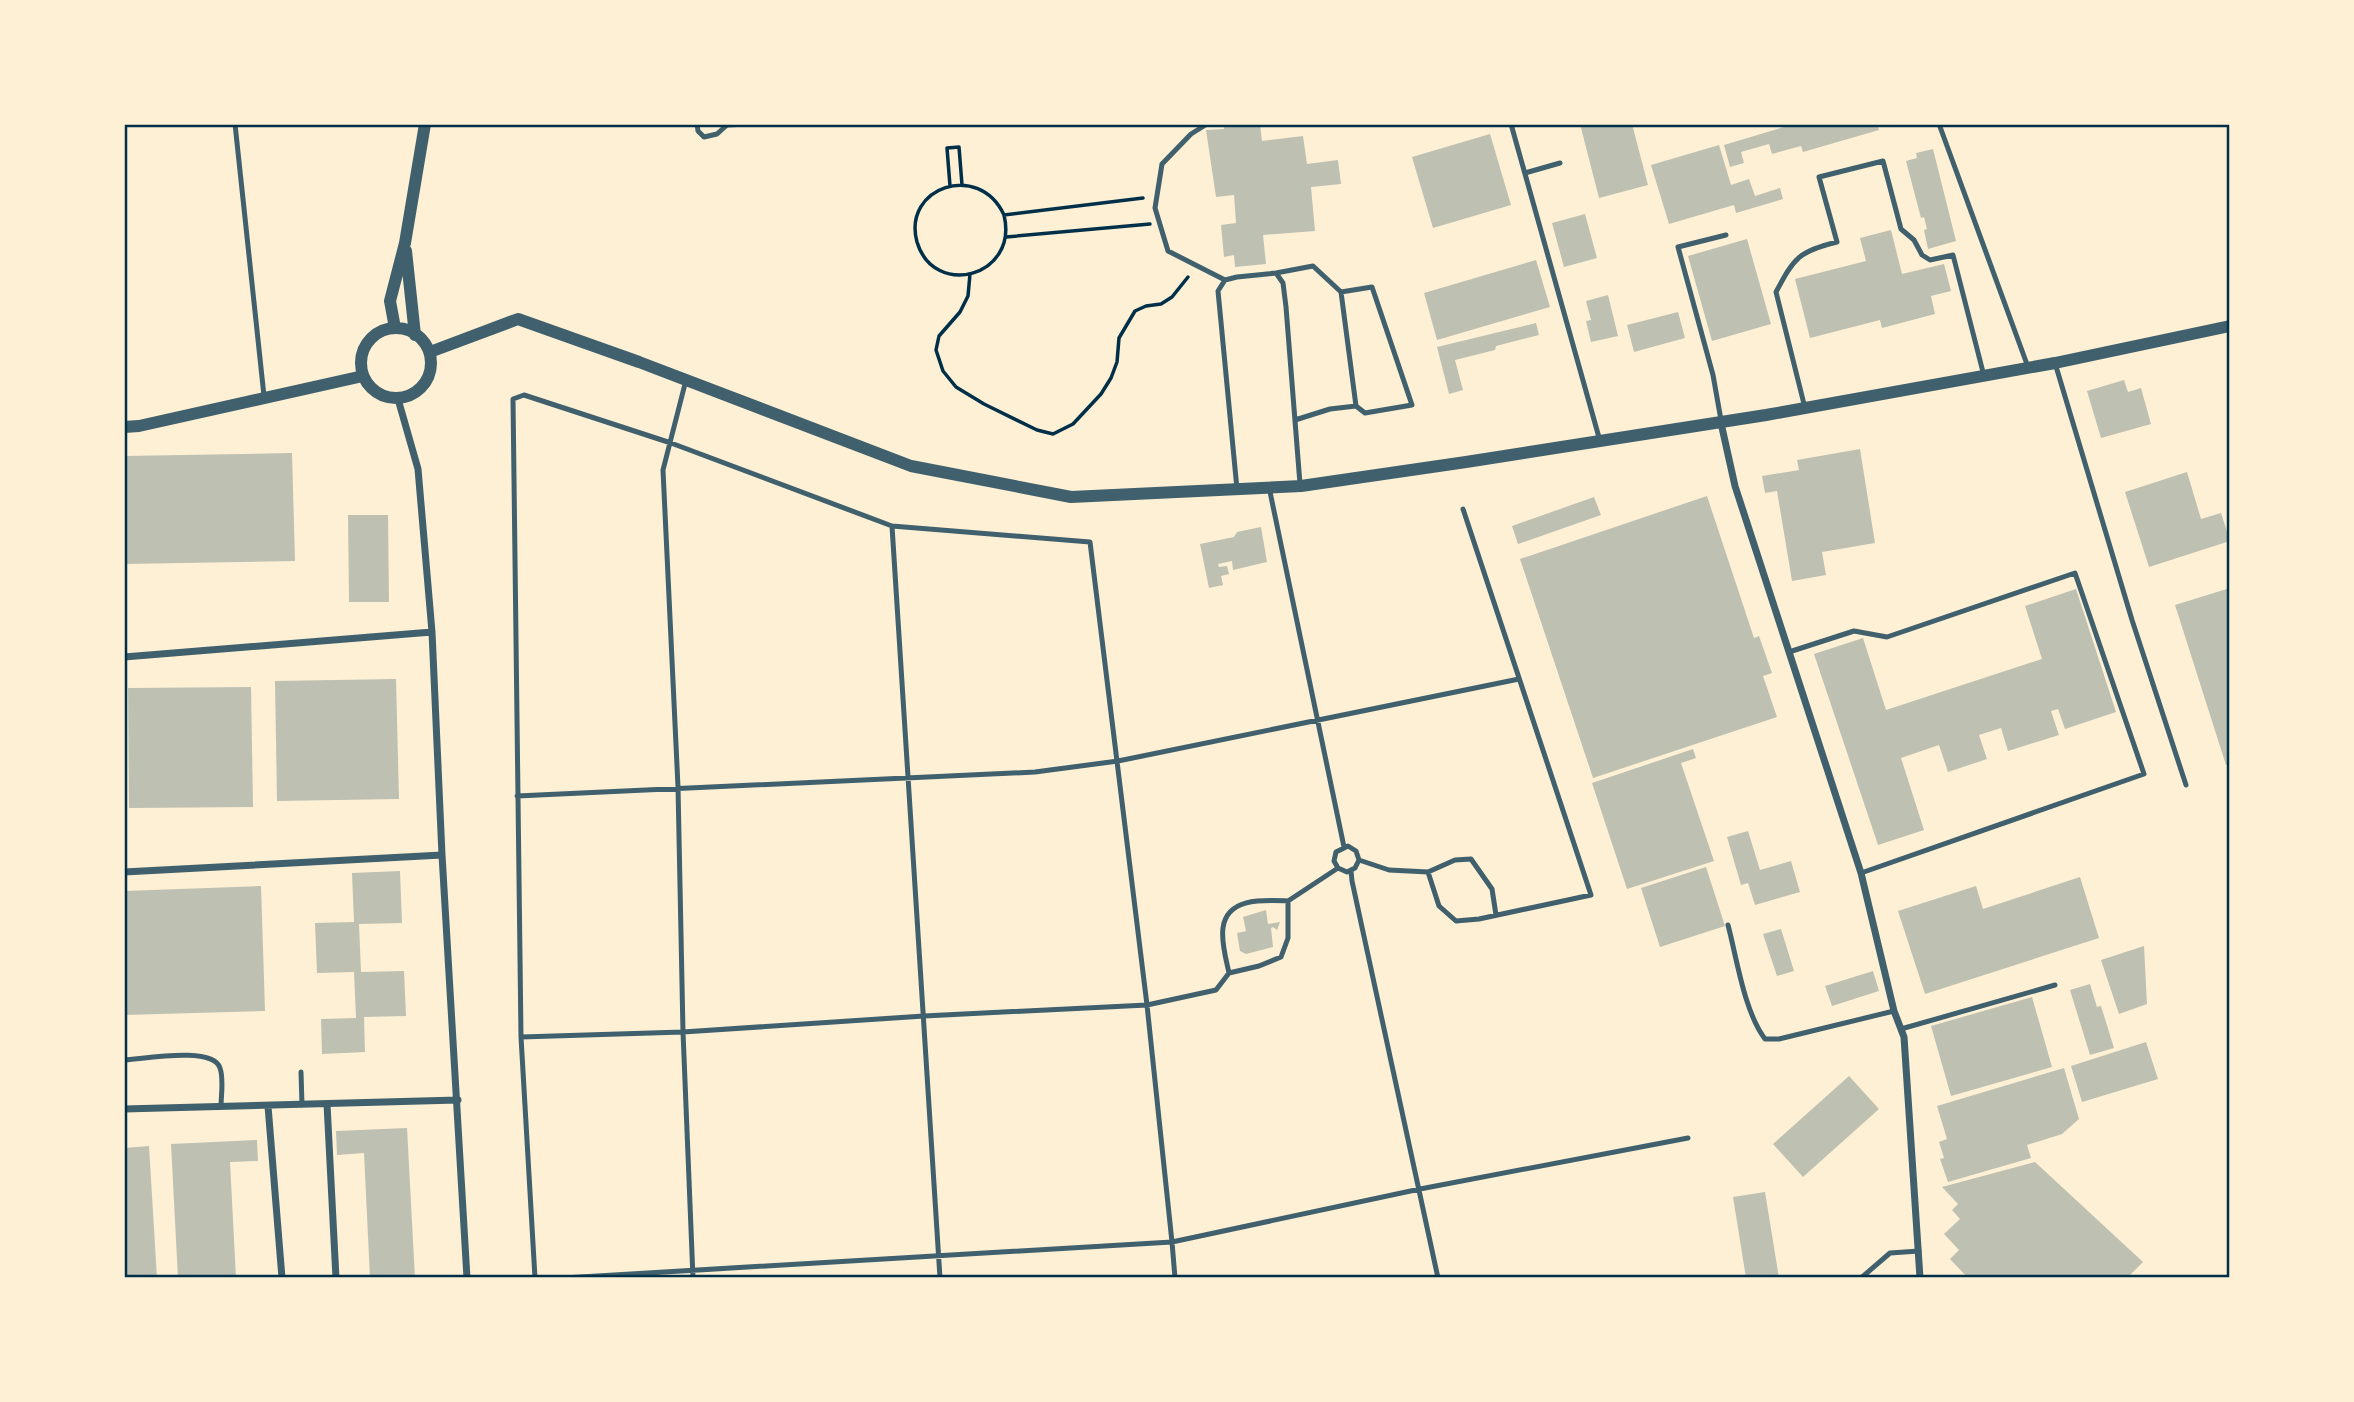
<svg xmlns="http://www.w3.org/2000/svg" width="2354" height="1402" font-family="'Archivo Narrow',sans-serif">
<rect width="100%" height="100%" fill="#fdf0d5"/>
<!-- building -->
<path fill="#bec0b2" d="M1224,124H1260L1262,141L1303,136L1307,164L1338,160L1341,184L1311,187L1315,231L1263,235L1266,264L1235,267L1234,255L1224,257L1221,225L1236,223L1234,195L1216,197L1206,130L1224,129Z
M1580,124H1632L1648,185L1599,198Z
M1794,124H1877L1879,130L1803,152L1801,146L1772,154L1769,144L1741,152L1744,163L1730,167L1724,145Z
M1490,134L1511,205L1433,228L1412,157Z
M1719,145L1731,185L1749,179L1755,196L1780,188L1783,199L1736,213L1734,205L1669,224L1651,165Z
M1933,149L1956,241L1928,249L1924,230L1927,229L1924,217L1921,218L1906,161L1917,158L1916,153Z
M1585,214L1597,258L1564,267L1552,223Z
M1891,230L1902,274L1944,264L1951,291L1931,296L1935,314L1882,328L1880,320L1810,338L1795,279L1866,261L1860,238Z
M1747,239L1771,324L1712,341L1688,256Z
M1536,260L1550,307L1437,340L1424,293Z
M1608,295L1618,336L1591,342L1586,321L1591,320L1586,301Z
M1678,312L1685,338L1634,352L1627,325Z
M1536,323L1539,335L1496,346L1495,350L1455,360L1463,390L1449,394L1437,347Z
M2124,380L2128,392L2141,388L2151,424L2101,438L2087,391Z
M1860,449L1875,543L1822,552L1826,575L1792,581L1777,491L1765,493L1762,476L1799,470L1797,460Z
M292,453L295,561L124,564V456Z
M2187,472L2201,519L2221,513L2230,541L2149,567L2125,492Z
M1707,496L1754,638L1759,636L1772,673L1763,676L1777,717L1593,778L1520,559Z
M1594,497L1601,515L1518,544L1512,526Z
M348,515H388L389,602H349Z
M1261,527L1267,562L1233,570L1232,561L1218,564L1219,567L1227,566L1229,574L1221,576L1223,585L1209,588L1200,544L1234,537L1237,532Z
M2230,588V764L2226,765L2175,605Z
M2076,589L2116,712L2065,729L2058,709L2051,711L2059,735L2008,751L2001,728L1979,735L1987,759L1948,772L1939,745L1901,758L1924,830L1878,845L1814,654L1863,638L1886,710L2042,659L2025,606Z
M396,679L399,799L277,801L275,681Z
M251,687L253,807L129,808L128,688Z
M1693,749L1696,758L1681,763L1714,861L1627,889L1592,783Z
M1748,831L1760,870L1791,861L1800,892L1755,905L1748,883L1741,885L1727,837Z
M1706,867L1725,926L1660,947L1641,888Z
M400,871L402,923L359,924L361,972L404,971L406,1016L364,1017L365,1052L322,1054L321,1019L356,1018L354,972L317,973L315,923L354,922L352,873Z
M2080,877L2099,938L1925,994L1898,911L1976,886L1983,909Z
M261,886L265,1011L124,1015V891Z
M1266,910L1268,924L1280,922L1277,930L1273,927L1271,928L1273,947L1246,954L1240,951L1237,933L1246,931L1243,917Z
M1781,929L1794,971L1777,976L1763,934Z
M2144,946L2147,1004L2119,1014L2101,960Z
M1873,971L1879,991L1832,1006L1825,986Z
M2090,984L2097,1007L2101,1006L2114,1048L2090,1055L2070,990Z
M2032,997L2052,1067L1951,1096L1931,1026Z
M2146,1042L2158,1079L2082,1102L2071,1066Z
M2064,1068L2079,1119L2062,1134L2027,1145L2031,1158L1948,1182L1940,1159L1944,1158L1939,1142L1947,1139L1937,1106Z
M1849,1076L1879,1109L1803,1177L1773,1144Z
M407,1128L415,1278H370L364,1153L337,1155L336,1131Z
M257,1140L258,1161L230,1162L236,1278H178L171,1144Z
M149,1146L157,1278H124V1148Z
M2035,1162L2143,1262L2127,1278H1968L1950,1259L1959,1250L1944,1234L1960,1219L1952,1210L1958,1204L1942,1187Z
M1765,1192L1779,1278H1746L1733,1197Z"/>
<g fill="none" stroke-linecap="round" stroke-linejoin="round">
<!-- path -->
<path stroke="#003049" stroke-width="3.5" d="M950,186L947,148L959,147L962,185
M1004,215C979,161 902,187 917,242C934,299 1019,277 1004,215L1143,198
M1006,237L1150,224
M970,274L968,296L960,312L939,336L936,350L943,371L956,387L984,404L1037,430L1053,434L1073,424L1101,394L1111,378L1117,362L1119,338L1135,311L1146,306L1161,304L1172,297L1188,277"/>
<!-- service -->
<path stroke="#3f606c" stroke-width="5" d="M235,124L264,396
M697,124L698,131L704,137L717,134L727,125L747,124
M1207,124L1191,134L1162,164L1155,208L1168,251L1225,280
M1511,124L1600,441
M1939,124L2028,367
M1525,173L1560,163
M1276,273L1313,266L1341,292L1356,406L1330,409L1295,420
M1341,292L1372,287L1412,405L1365,413L1356,406
M2055,363L2132,620L2186,785
M686,380L663,470L678,787L683,1032L693,1278
M1805,408L1776,292C1794,258 1799,251 1837,242L1819,177L1883,161L1901,229L1914,240L1922,255L1930,260L1953,255L1984,376
M1721,420L1713,375L1678,247L1726,235
M1269,487L1344,847
M1237,489L1218,291L1225,280L1237,277L1276,273L1283,283L1286,307L1300,484
M892,526L940,1278
M1789,652L1854,631L1887,637L2075,573L2144,774L1861,873
M517,796L1035,772L1118,761L1519,679
M1359,860L1355,868L1347,872L1338,868L1334,861L1336,852L1348,846L1356,851L1359,860L1389,870L1428,872L1439,906L1456,921L1479,919L1591,895L1463,509
M1351,871L1352,881L1438,1278
M1428,872L1455,860L1471,859L1492,889L1496,915
M1728,925C1737,959 1744,1011 1765,1039H1779L1894,1011
M1229,973C1226,959 1221,942 1223,928C1227,897 1264,900 1288,901
M1901,1029L2055,985
M521,1037L683,1032L924,1016L1147,1005L1216,990L1229,973L1259,966L1281,957L1288,938V901L1338,868
M124,1060C144,1059 213,1046 220,1068C224,1079 221,1095 221,1107
M301,1072L302,1105
M535,1278L521,1037L513,399L524,395L671,443L892,526L1090,542L1147,1005L1172,1242L563,1278
M1175,1278L1172,1242L1420,1189L1688,1138
M1861,1278L1890,1253L1919,1251"/>
<!-- minor -->
<path stroke="#3f606c" stroke-width="7" d="M398,399L418,469L432,632L442,855L467,1278
M1721,423L1735,486L1861,873L1894,1011L1904,1037L1920,1278
M124,657L432,632
M124,872L442,855
M327,1104L336,1278
M268,1106L282,1278
M124,1109L458,1100"/>
<!-- tertiary -->
<path stroke="#3f606c" stroke-width="12" d="M406,251L415,335
M395,328L390,301L405,243L425,124
M361 363a35 35 0 1 1 70 0a35 35 0 1 1-70 0Z
M430,352L518,319L639,362L911,466L1071,497L1301,486L1466,462L1766,415L2055,363L2230,326
M124,427L139,426L363,376"/>
</g>
<!-- border -->
<rect width="2354" height="1402" fill="none" stroke="#fdf0d5" stroke-width="252"/>
<rect x="126" y="126" width="2102" height="1150" fill="none" stroke="#003049" stroke-width="2.5"/>
</svg>
